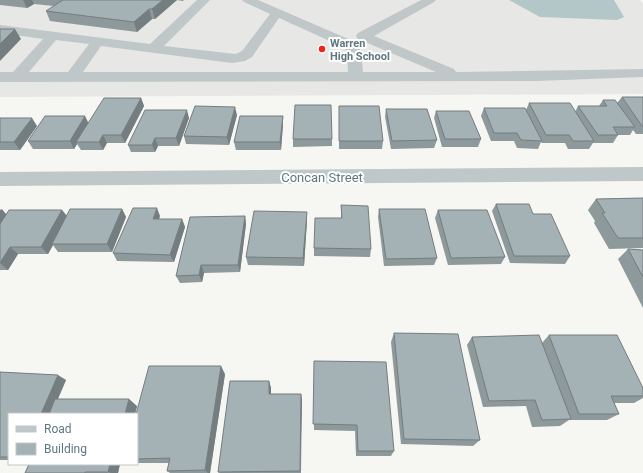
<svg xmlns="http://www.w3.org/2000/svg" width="643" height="473" font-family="Roboto,sans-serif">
<rect width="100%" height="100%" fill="#f6f6f2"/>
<!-- built -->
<path fill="#e7e7e6" d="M0,0H640L643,3V94L0,97Z"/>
<!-- water -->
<path fill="#b4c7c8" d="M509,0H614L624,17L617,20L540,17Z"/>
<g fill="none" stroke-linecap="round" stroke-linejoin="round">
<!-- minor -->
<path fill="#c0c7c9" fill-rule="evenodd" d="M197,0H210L164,46L236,54L242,51L270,14L244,2L242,0H258L353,41L361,51L363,72H436L358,39L356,36L358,33L421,0H436L434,2L374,36L454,69L456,72L643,69V77L537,81L0,82V72H13L43,39L0,33V25L150,44ZM279,18L343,47L347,52L348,72H83L101,46L232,63L245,61L252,57ZM56,40L89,44L68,72H29Z
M643,167V181L0,186V172Z"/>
</g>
<!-- wall -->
<path fill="#8e999c" d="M0,0H184L183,1L177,0L155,19H152L137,32L50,21L46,11L54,6L34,4L27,8L0,5Z
M622,97H643V134H636L633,130L630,135H618L613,143H593L589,149H568L565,143H542L541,142L538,149L517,148L514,141H491L481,116L484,108L526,110L529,103L575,112L578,106H599L603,100L617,103Z
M141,98L144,106L125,143H107L103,150H81L77,144L74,149H33L28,141L88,123Z
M339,106L383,141L382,149H339Z
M386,109L437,140L434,148L391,149L385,117Z
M436,111L481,139L478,147H442L434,118Z
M237,115L229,145L186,144L184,136Z
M283,116V124L281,150H236L234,142Z
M0,118L37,126L20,150H0Z
M189,118L179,146H158L155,152H131L128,145Z
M293,139H332V146L293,147Z
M643,198V248L609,249L594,223L595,221L588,210L596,199Z
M496,204L533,214L570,256L565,264L510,263L492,211Z
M341,205L371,249L370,257L314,256V248L341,218Z
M0,209L6,214L62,210L67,216L122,209L126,217L112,252H58L53,245L48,254H18L8,270H0Z
M379,209L437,258L434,265L384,266L378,217Z
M438,210L505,257L501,264L448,265L435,218Z
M160,216L159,219H182L185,227L174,262L117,261L113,253Z
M245,216L246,224L240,272L204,273L202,282L180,283L176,276Z
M307,220L304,266L248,265L246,257Z
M628,249L643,250V308L618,259Z
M394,333L480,440L473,446L401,444L391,342Z
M549,335L643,388V398L634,403H614L619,414L607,420H569L560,426L532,427L526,406L483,407L467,345L472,337L542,343Z
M314,361L394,451L391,456H356L355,431L314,430Z
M0,372L66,380L58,399L137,406L135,414H9V460H0Z
M225,374L210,473H170L167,471L169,463H137V414Z
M269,381L271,388V394H301L302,401L301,473H220L218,472Z
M29,464H120L118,473H25Z"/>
<!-- shaded-wall -->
<path fill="#747d7f" d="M23,0H32L34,4L27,8Z
M163,0H177L155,19L152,9Z
M149,9L152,19L137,32L134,22Z
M15,29L21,39L0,61V44Z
M141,98L144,106L125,143L121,135Z
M235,107L237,115L229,145L227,137Z
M187,110L189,118L179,146L176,138Z
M85,116L89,124L76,142L77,144L74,149L70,141Z
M283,116V124L281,150L280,142Z
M32,118L37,126L20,150L14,142Z
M103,135L107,143L103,150L99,142Z
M155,138L158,146L155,152L152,145Z
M157,208L160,216L156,226L153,219Z
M2,209L8,217L0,229V211Z
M122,209L126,217L112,252L107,244Z
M62,210L68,218L52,244L53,245L48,254L41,247Z
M307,212V220L304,266L303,258Z
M245,216L246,224L240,272L238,265Z
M182,219L185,227L174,262L170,255Z
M10,247L18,254L8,270L0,263Z
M201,265L204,273L202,282L199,275Z
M221,366L225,374L210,473H208L205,470Z
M58,375L66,380L51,414H41Z
M269,381L271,388V401L269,394Z
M301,394L302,401L300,473V471Z
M129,399L137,406L135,414H125Z
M110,464H120L118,473H111L108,472Z"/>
<!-- building -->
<path fill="#a5b2b5" stroke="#747d7f" d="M63,0H163L152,9H149L134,22L46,11Z
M0,29H15L0,44Z
M622,97H643V126H642Z
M104,98H141L121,135H103L99,142H76Z
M603,100H615L635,127H613L618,135H598L578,106H607Z
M529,103H570L594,141H573L569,135H546Z
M295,105H331L332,139H293Z
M195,106L235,107L227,137L184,136Z
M339,106H379L383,141H339Z
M484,108H525L542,141L521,140L517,133H494Z
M386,109H427L437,140L392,141Z
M145,110H187L176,138H155L152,145H128Z
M436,111H469L481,139H445Z
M45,116H85L70,141H28Z
M240,116H283L280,142H234Z
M0,118H32L14,142H0Z
M643,198V238H618L602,213H605L596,199Z
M496,204H529L533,214H551L570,256H514Z
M341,205L368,206L371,249L314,248L315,218H342Z
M133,208H157L153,219H182L170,255L113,253Z
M70,209H122L107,244H52Z
M379,209H425L437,258L386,259Z
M9,210H62L41,247H10L0,263V224Z
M438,210H487L505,257L451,258Z
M254,211L307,212L303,258L246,257Z
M245,216L238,265H201L199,275L176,276L190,217Z
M628,249L643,250V277Z
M394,333L458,334L480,440L404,439Z
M539,335L571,419L542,420L535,400L489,401L472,337Z
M549,335H617L643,388V396H611L619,414H579Z
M314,361L386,362L394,451H358L357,425L313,424Z
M149,366H221L205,470L167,471L170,458L137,459L136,414Z
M0,372L58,375L41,414H9V457H0Z
M230,381H269V394H301L300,471L218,472Z
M55,399H129L125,414H49Z
M29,464H110L108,472H85V473H25Z"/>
<!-- markers -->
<circle fill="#ee241a" stroke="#fff" stroke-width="1.5" cx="322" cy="49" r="4"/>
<g text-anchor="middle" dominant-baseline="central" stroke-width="4" stroke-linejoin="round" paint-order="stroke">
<!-- far-poi labels -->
<g font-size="11" font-weight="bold" fill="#5f7880" stroke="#fff" text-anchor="start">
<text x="330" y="43">Warren<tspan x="330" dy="13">High School</tspan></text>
</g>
<!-- street labels -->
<g font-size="13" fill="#5f7880" stroke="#fff">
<text x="322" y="177">Concan Street</text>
</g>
</g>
<!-- legend -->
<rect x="8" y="413" width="130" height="52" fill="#ffffff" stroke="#bfc9cc"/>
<rect x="16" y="426" width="20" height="6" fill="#c0c7c9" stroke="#bfc9cc"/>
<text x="44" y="433" font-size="12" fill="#5f7880">Road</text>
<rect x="16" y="443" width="20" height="12" fill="#a5b2b5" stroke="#bfc9cc"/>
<text x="44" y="453" font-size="12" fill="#5f7880">Building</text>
</svg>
